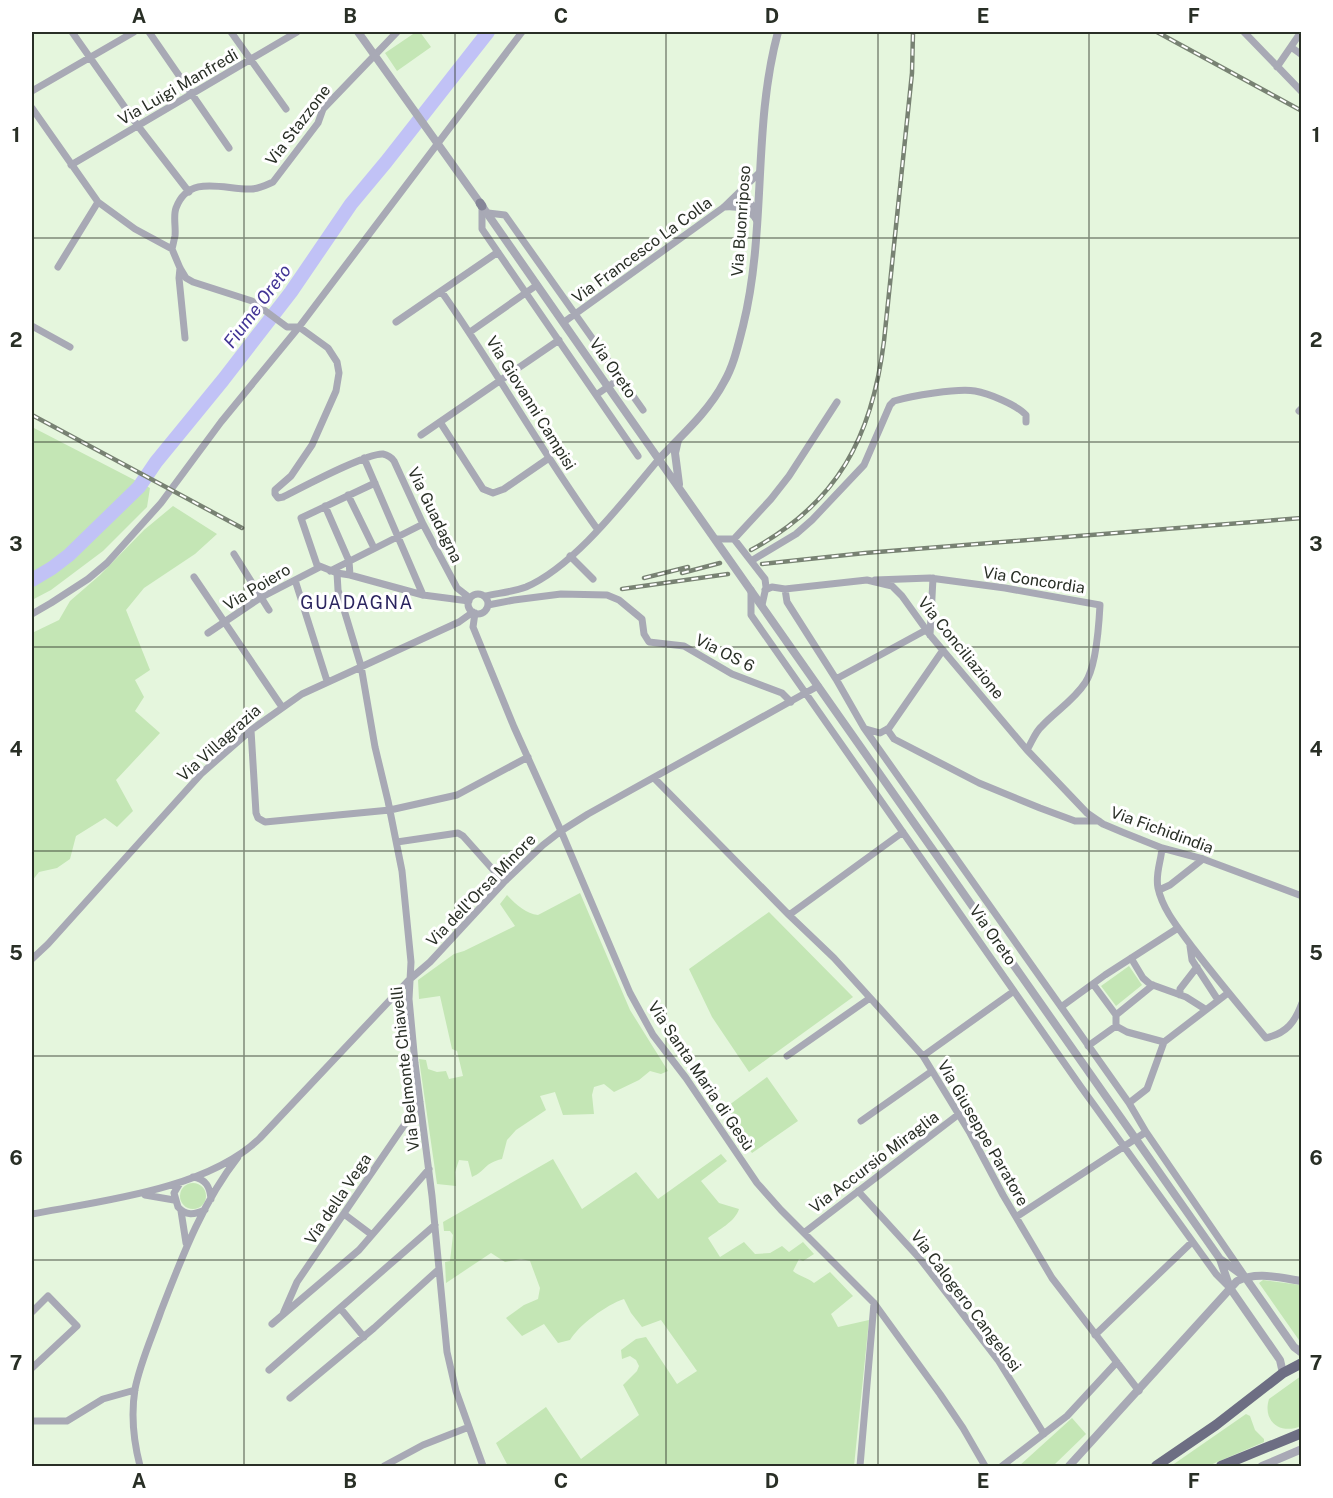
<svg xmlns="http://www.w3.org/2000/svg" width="1333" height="1498" font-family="'Public Sans',sans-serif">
<rect width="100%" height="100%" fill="#e5f6dd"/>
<!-- green -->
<path fill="#c4e6b5" d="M416,32H420L431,47L397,71L385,53Z
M32,427L150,488L147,507L103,551L51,590L32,600Z
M173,506L217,534L195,554L144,588L126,610L150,670L135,680L144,697L135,711L160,733L116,780L133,811L117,827L105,818L76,836L70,859L57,868L39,872L32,881V633L59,620L70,601L100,575L144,530Z
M580,893L630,1010L668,1071L661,1074L650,1071L639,1080L614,1092L604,1084L594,1087L592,1095L594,1114L563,1115L555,1092L540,1096L546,1110L516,1130L507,1140L502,1159C484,1163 486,1171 472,1177L468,1161L459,1160L455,1172L456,1186L437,1184L419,1059L426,1060L428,1069L437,1072L446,1071L449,1079L463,1076L457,1051L452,1049L440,996L419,999L418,980L454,954L464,951L515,926L500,904L507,895C515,904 526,914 538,915Z
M769,912L853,997L749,1072L712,1017L689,969Z
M1129,966L1142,985L1116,1006L1101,986Z
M767,1077L798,1121L752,1153L721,1111Z
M721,1154L727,1161L701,1181L719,1203L739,1209C735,1222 718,1230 708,1238L720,1257L744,1242L755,1254L770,1253L782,1246L789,1252L803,1242L814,1254L803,1261L799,1259L793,1271C800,1277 807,1277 814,1283L830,1272L853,1296L831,1314L838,1327L869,1320L854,1466H508L496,1443L546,1407L581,1459L639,1415L623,1385L637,1371L639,1366L636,1360L630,1356L622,1359L621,1350L636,1339L646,1337L677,1384L697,1371L661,1320L642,1327L631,1313L624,1299C606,1305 579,1325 570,1340L558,1343L544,1324L522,1336L506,1318L524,1305L538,1299L540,1288L530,1261L521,1259L505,1262L491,1253L446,1283L445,1262L450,1261L453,1235L450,1231H444L443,1222L553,1159L582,1209L636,1172L658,1199Z
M180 1196a13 13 0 1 1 26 0a13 13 0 1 1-26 0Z
M1263,1280L1301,1285V1343L1259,1283Z
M1301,1376V1426C1281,1435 1262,1422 1269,1399Z
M1246,1414L1250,1416L1255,1430L1264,1439V1442L1208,1466H1171Z
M1072,1418L1086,1434L1053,1466H1019Z"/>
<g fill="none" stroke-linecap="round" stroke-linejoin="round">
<!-- river -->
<path stroke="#c1c2f6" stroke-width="14" d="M32,580L52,568L69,555L139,487L156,462L223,380L291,292L351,204L386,162L488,32"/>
<!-- minor -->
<path stroke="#a8a9b5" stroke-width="7" d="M72,32L138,126L189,192
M149,32L229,148
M231,32L286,109
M1244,32L1302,92
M1291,47L1302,55
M1277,67L1301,32
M32,91L134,32
M32,108L98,202L135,229L172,249L180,268L186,278L193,282L252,301L287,327H299L328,348L337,362L339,373L336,391L312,445L291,476L275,490V494L278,498L283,497C301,488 366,453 383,454C388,455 391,457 394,461L423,524L457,588L470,598
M71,165L297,32
M741,192L753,206L756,215
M482,206V229L638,456
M724,207C738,206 750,208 757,221
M488,213L505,215L643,410
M172,249C173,245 174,240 175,236C176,227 173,216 176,208C189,173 225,190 251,189C259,189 266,185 273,182L318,123L323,109L397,32
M58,267L98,202
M180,268L179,278L185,338
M441,291C496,369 542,453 598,530
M396,322L498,252
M564,322L724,207L760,172
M32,326L70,347
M470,332L537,285
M596,395L619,379
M1299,411L1302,408
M440,422L483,489L493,493L504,489L549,458
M421,435L559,340
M364,458L423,595
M375,483L301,518L317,565L337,573L350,575L423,595L469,601
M348,495L374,548
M325,506L349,561L350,575
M715,539H734L765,579L766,587L762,605
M734,539L771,499L789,476L837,402
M234,554L269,610
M570,556L593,579
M751,561L796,534L812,520L864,465L890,405L894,401C911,396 957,388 975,391C988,393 1017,405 1026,415V422
M330,571L423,524
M337,573L338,590L361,666L375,747L388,801L402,871L411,962L409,999L415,1063L432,1196L447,1352L456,1391L483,1466
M194,577L282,707
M295,580L327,681
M875,580L930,578L1005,588L1100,605C1099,624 1096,668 1085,683C1074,700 1056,711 1042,726C1035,732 1032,742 1027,750
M785,589L787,602L836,679L864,728L1129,1103L1146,1132L1244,1275
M751,590V615L1081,1087L1216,1274L1230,1288
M765,590L772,587L785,589L867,580L892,586L902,596L930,635L1027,750L1087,813L1103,824L1122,832L1162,848L1203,859L1302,896
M468 604a10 10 0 1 1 20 0a10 10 0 1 1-20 0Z
M485,596C498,593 513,592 526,587C575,566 625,499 659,459
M488,605L514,600L561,594L607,595L619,600L642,619L644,634L649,642L684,646L732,674L782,693L791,702
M475,613L473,627L514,727L561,831L630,993L653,1035L686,1078L757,1183L781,1210L874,1303L940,1394L963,1428L985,1466
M32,614L51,603L88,579L107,563L161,503L221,422L299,327L522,32
M208,633L260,598L320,567
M930,635L933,578
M836,679L926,630
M866,729L880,733L889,728L943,650
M887,729L894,739L979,783L1040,808L1075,821H1099
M251,730L256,813L258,818L265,822L390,810L457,795L528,757
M654,778L789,915L834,958L923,1056L970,1133L1003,1195L1052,1278L1139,1391
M397,842L458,833L463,836L504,882
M1162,848C1161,862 1155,874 1158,888C1163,911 1180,930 1193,948C1217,979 1241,1008 1266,1038C1287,1033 1295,1022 1302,1003
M1159,890L1170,885L1203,859
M789,915L903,832
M1190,946L1192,960L1218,1000
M1131,958L1143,978L1150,984L1186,997L1205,1009
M32,959L48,944L202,773L251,730L302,694L459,622L473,612
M1093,984L1116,1015
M1180,995V989L1197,967
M1061,1007L1105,975L1178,928
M1116,1026V1015L1153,985
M1088,1046L1116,1026L1127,1032L1164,1042
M787,1056L870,998
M923,1056L1014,991
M1129,1103L1147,1089L1164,1042L1228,993
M861,1121L932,1071
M193,1177C206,1179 210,1187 211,1199
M180,1183L174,1193L178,1207C186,1216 194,1215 205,1210
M858,1191L921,1260L959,1309L998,1360L1044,1434
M145,1195L174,1200
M181,1211L186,1243
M32,1214C102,1201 208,1189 260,1138L409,980L430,962L504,882L543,845L561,831L588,814L818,686
M344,1214L372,1235
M1016,1217L1146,1132
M805,1232L959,1114
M340,1308L364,1337
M32,1312L48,1296L77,1326L32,1368
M283,1314L297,1282L420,1102
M272,1324L359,1250L429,1169
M1095,1335L1192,1242
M269,1370L435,1225
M290,1398L374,1328L438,1270
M32,1421H67L103,1399L135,1390
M140,1466C134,1443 131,1414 135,1389C140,1363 152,1337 161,1311C182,1257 202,1203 238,1157
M384,1466L423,1445L469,1427
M860,1466L874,1303
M1002,1466L1067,1416L1117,1362"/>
<!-- tertiary -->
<path stroke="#a8a9b5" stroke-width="8" d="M358,32L480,203
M482,206L608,387L1220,1259L1230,1288L1280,1360L1283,1373
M678,440L675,453L679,484
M659,459C682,435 709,411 724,382C734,365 738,345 743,326C767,229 752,128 778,32
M1220,1259L1245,1277L1294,1347L1302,1353
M1069,1466L1237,1281C1257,1271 1280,1278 1302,1281
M1262,1466L1302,1449"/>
<!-- secondary -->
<path stroke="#858698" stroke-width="9" d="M480,203L482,206"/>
<!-- primary -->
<path stroke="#6d6e83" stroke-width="10" d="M1156,1466L1216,1425L1283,1373L1302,1363
M1221,1466L1302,1433"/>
<defs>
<path id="rail" d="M1157,32L1302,111
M32,415L242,528
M751,550C838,503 872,437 884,341L912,73L913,32
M762,564L865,553L1302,518
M682,573L720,563
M644,578L688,567
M622,589L728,574"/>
</defs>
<!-- rail casing -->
<use href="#rail" stroke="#788273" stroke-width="4.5"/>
<!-- rail -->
<use href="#rail" stroke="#fff" stroke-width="2" stroke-dasharray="7" stroke-linecap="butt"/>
</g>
<!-- grid -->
<path fill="none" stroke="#292f26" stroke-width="1.5" stroke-opacity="0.55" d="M244,32V1466M455,32V1466M666,32V1466M878,32V1466M1089,32V1466M32,238H1302M32,442H1302M32,647H1302M32,851H1302M32,1056H1302M32,1260H1302"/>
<g text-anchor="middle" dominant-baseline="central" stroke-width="6" stroke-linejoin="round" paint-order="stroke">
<!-- street labels -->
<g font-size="16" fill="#292f26" stroke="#fff">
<text transform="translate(178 87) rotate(-30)">Via Luigi Manfredi</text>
<text transform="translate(298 125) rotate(-53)">Via Stazzone</text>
<text transform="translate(741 221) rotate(-86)">Via Buonriposo</text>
<text transform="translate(642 250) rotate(-36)">Via Francesco La Colla</text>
<text transform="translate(613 368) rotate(55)">Via Oreto</text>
<text transform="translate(531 403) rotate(58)">Via Giovanni Campisi</text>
<text transform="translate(435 515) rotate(64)">Via Guadagna</text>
<text transform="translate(1034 580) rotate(9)">Via Concordia</text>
<text transform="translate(257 587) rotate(-31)">Via Poiero</text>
<text transform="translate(961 648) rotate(51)">Via Conciliazione</text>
<text transform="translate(725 653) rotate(27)">Via OS 6</text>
<text transform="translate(219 743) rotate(-42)">Via Villagrazia</text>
<text transform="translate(1162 830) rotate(20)">Via Fichidindia</text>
<text transform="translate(481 890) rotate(-46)">Via dell'Orsa Minore</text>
<text transform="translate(993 935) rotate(55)">Via Oreto</text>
<text transform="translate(405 1069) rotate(-96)">Via Belmonte Chiavelli</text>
<text transform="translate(701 1076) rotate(56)">Via Santa Maria di Gesù</text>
<text transform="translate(983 1133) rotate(60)">Via Giuseppe Paratore</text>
<text transform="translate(874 1162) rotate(-37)">Via Accursio Miraglia</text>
<text transform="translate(338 1199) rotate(-56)">Via della Vega</text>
<text transform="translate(966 1301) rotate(53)">Via Calogero Cangelosi</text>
</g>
<!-- water labels -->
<g font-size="18" font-style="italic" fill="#423595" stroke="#fff">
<text transform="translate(257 306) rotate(-53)">Fiume Oreto</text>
</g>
<!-- neighbourhood labels -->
<g font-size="18" letter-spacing="1.5" fill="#2b255f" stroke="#fff">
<text x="357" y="602">GUADAGNA</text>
</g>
</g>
<!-- border -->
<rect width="1333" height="1498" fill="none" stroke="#ffffff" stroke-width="66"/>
<rect x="33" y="33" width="1267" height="1432" fill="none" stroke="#292f26" stroke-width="2"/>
<g font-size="20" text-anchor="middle" font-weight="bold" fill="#292f26">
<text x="139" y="23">A</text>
<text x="350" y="23">B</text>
<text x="561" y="23">C</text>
<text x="772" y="23">D</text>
<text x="983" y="23">E</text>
<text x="1194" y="23">F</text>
<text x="16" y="142">1</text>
<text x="1316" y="142">1</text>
<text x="16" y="347">2</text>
<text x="1316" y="347">2</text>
<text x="16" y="551">3</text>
<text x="1316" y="551">3</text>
<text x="16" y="756">4</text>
<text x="1316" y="756">4</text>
<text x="16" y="960">5</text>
<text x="1316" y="960">5</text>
<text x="16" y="1165">6</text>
<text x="1316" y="1165">6</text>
<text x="16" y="1370">7</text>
<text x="1316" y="1370">7</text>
<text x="139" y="1488">A</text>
<text x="350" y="1488">B</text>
<text x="561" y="1488">C</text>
<text x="772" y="1488">D</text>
<text x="983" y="1488">E</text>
<text x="1194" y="1488">F</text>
</g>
</svg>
